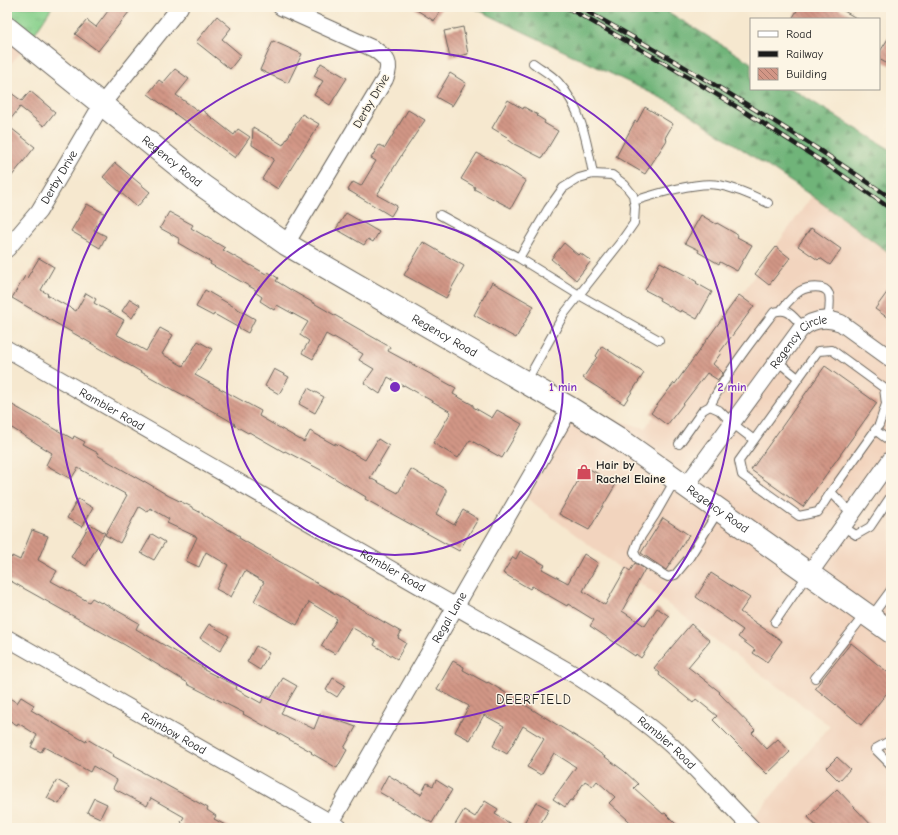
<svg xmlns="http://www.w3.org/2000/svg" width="898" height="835" font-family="'Comic Neue',sans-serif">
<defs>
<pattern id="grass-tufts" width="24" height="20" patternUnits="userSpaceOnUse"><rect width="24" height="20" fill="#8ad28e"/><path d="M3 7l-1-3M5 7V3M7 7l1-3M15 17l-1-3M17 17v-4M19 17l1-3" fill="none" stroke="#76b47a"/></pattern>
<pattern id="forest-firs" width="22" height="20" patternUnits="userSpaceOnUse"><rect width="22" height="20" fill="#6fb479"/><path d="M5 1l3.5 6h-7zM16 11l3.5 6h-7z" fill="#5a9262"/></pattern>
<pattern id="building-back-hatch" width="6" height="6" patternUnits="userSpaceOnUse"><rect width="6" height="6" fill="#d29686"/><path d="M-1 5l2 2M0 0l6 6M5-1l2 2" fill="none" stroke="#aa7a6d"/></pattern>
</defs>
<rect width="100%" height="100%" fill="#fcf5e5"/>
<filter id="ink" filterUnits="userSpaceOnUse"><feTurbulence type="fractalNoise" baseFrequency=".025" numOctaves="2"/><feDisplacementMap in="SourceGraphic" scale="8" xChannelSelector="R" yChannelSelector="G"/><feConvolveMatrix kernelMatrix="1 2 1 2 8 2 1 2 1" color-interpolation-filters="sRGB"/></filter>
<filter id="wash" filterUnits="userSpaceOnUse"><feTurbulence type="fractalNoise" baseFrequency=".012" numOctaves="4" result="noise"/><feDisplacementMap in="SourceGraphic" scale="16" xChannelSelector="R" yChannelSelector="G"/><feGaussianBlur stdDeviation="0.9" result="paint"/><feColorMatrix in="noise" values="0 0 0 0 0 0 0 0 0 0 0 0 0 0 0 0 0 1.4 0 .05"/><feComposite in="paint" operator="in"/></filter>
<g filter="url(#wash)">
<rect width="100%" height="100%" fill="#f6e8cf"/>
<!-- built -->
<path fill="#f2d4be" d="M7,28L27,45L7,68Z
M812,196L891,254V828H745L830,726L520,493L570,408L645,428Z"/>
<!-- grass -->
<path fill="url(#grass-tufts)" stroke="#537755" d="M7,7H52L27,45L7,28Z"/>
<!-- forest -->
<path fill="url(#forest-firs)" stroke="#46684a" d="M472,7H660L751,63V89H792L891,150V254L812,196L676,105Z"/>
<g id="blocks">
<!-- building -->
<path fill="url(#building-back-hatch)" d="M111,7H133L98,51L75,34L87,20L96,27Z
M412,7H442L434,21Z
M799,7H837L858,19H792Z
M217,16L231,28L222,39L241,55L230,69L196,42Z
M463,27L468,54L450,58L444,31Z
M891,34V66L879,59V53Z
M273,41L302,54L288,83L260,70Z
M321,63L347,78L330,105L314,95L323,81L314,76Z
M175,69L189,79L176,95L200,112L202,110L234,135L238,129L250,137L235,158L148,94L159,80L163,83Z
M450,73L466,83L452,106L436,97Z
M7,90L22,101L30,91L55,112L44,126L20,107L7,124Z
M508,100L523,109L524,107L538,115L537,116L545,121L544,123L558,131L542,158L514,144L506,138L507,137L492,128Z
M645,107L673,124L665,138L667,140L645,174L616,157L635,121L637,122Z
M408,110L425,120L401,156L377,195L397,206L391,216L348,190L353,182L361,186L376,161L371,158L379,145L385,148Z
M302,114L319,124L278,189L262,179L274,159L252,145L253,127L283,145Z
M7,125L35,147L7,182Z
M477,153L504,167L526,181L511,208L474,189L475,187L461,179Z
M115,163L150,192L137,207L103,177Z
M87,204L104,213L94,230L106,236L100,248L71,231Z
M169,212L193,225L191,228L225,248L223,250L266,274L268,272L278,278L276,281L291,290L390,347L388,351L456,388L453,394L473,405V407L492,418L497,410L522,424L502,458L470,440L458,458L433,443L451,412L404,385L403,386L388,377L380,394L364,383L374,369L359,360L363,354L334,337L333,338L326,334L313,359L302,353L309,341L300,335L308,322L277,305L274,310L260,301L262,297L255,292L256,290L210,264L211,262L178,243L180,239L160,228Z
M346,213L379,232L373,242L368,239L364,245L336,229Z
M701,215L716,224L717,223L738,235L737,237L752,245L737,271L720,262L719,264L698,252L699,250L685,243Z
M811,228L841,249L830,265L820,258L818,260L798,246Z
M423,242L464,266L446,298L404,275Z
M564,243L578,255L580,253L591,261L576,280L551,259Z
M776,247L790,258L769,285L755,274Z
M39,258L54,267L41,290L48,294L47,295L76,311L86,293L96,299L94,303L124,320L116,334L146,351L160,328L173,335L162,354L183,366L198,341L212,349L195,375L261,411L259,416L304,442L310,431L335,445V443L365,460L378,439L389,446L370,478L398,493L411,469L446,489V494L436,514L454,525L463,510L478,519L459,551L365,499L366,497L321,470L285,451L284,452L249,432L248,433L234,425L235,424L225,418L143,373L12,298L25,276L27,278Z
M660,262L689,277L697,282L696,283L712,292L697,319L681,310L680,312L659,300L660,298L645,290Z
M492,282L534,306L516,338L474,315Z
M891,287V320L875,309Z
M205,290L255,319L248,333L214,314L213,316L196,307Z
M739,295L754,306L720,352L721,353L713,364L723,373L718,380L707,373L667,425L651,413L674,383L675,384Z
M130,299L140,305L132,318L122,311Z
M602,346L644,373L624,404L583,378L597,357L596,356Z
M825,366L877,403L803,507L751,470Z
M274,369L289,377L279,394L265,386Z
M308,388L324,397L315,413L299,404Z
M7,402L73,439L74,436L85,442L83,445L98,453L97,455L144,482V481L169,496L192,507V508L203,514V515L240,536L239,538L401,632L398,638L406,643L397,659L374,645L376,641L351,627L335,654L321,646L337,619L309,602L297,625L254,601L264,582L245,571L231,597L216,589L228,565L206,552L199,567L186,561L197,537L167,523L169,519L150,508L147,512L139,507L120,543L105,535L127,495L78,468L71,479L46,465L52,453L7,425Z
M586,467L616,484L589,530L559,514Z
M78,499L93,508L82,527L67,518Z
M663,518L689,535L666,570L641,553Z
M90,524L105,533L86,566L71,557Z
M32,530L48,536L38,560L57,571L51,581L89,602L92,598L101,603L102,602L139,623L136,629L204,668V670L237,686L236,689L261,703L265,695L271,698L283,678L297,686L281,713L314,729L320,714L356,727L344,748L347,750L337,768L311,753L312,752L243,714L244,713L187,684L188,683L125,645L7,579V555L12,558V556L20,560Z
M152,534L165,542L154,560L141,553Z
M520,551L545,565L542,569L568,583L584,554L598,563L583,591L605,605L626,568L630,571L635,563L645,569L622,611L645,626L657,608L669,616L641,658L636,654L635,656L590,626L594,620L568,604L567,606L532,586L530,589L503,573L513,557L516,559Z
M711,573L750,598L740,612L782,641L767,662L753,653L755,650L738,637L743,630L696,597Z
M209,624L229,636L220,651L200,638Z
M691,624L710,641L688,667L720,692L719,693L755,730L752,733L767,749L778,739L790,752L767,774L713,720L717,716L696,699L693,703L659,675L660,673L654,668Z
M851,643L891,675V688L861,725L815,688Z
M256,646L269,653L260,670L247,662Z
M453,661L464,667L463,670L487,683L488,682L585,742L624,771L638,784L634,788L663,814L665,813L680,828H637L609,803L615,797L597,781L593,786L585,781L572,801L570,800L565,807L553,799L576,767L554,753L541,775L527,767L544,739L523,726L507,754L493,746L504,726L484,715L470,740L455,732L469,706L437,689Z
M333,678L345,685L337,697L326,690Z
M7,696L17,703L21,697L34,705L31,710L53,723L86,742L87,739L114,755L113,756L208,808L207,810L216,816L214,819L231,828H181L183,824L181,822L184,817L151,798L147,806L113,788L117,780L93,766L90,772L44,747L41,752L31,747L37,735L18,723L17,725L7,719Z
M837,757L850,769L839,781L826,768Z
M388,775L420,794H421L427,783L433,786L436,780L452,790L432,823L379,792Z
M57,780L69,787L59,804L47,798Z
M837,789L874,828H818L808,817Z
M94,798L107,804L100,818L87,812Z
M485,801L498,809L495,814L517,828H453L464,810L475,817Z
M536,802L549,809L538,828H521Z"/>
</g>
</g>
<g filter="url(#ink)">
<use href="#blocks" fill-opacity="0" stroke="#68635b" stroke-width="1"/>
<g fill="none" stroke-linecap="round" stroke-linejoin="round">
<defs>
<path id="lane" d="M533,63C541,69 551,74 558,82C581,107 587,142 593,174
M634,201C656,194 697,181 719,185C736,188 752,195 768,203
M440,215L519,258L548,209L563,188L579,178L593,174L612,175L625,185L633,195L635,207L634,223L620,243L564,314L526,382
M519,258L579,295L659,340
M782,309C787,303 793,296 800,291C807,287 825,284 829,294C831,302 829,312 828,320
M777,361L798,378
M710,406C727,372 751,342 774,312C789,307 793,317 803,327
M875,430L891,442
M679,444L703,410L710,406L719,410L732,423L754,440
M675,480L655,515L638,541L634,552L637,558L664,575L668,577L675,575L689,558L719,510
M831,492L818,512L799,516L742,475L739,461L818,351L832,350L884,388L886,404L879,425L831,492L852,514
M842,526L856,535L870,527L891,496
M871,617L891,590
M775,622L808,574
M815,678L865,614
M891,740L875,749L891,765"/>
<g id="street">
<path d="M281,7L374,49C387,58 392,63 385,79L286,244"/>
<path id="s1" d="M7,249L39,211L102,104L180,7"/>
<path id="s2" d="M7,349L575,675C608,696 642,719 671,745C699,771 725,801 752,828"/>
<path id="s3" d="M686,486L800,330C812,319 826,317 841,323L891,359"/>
<path d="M809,574L891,459"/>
<path id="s4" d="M7,638L340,828"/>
<path id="s5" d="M328,828L570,408"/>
</g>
<g id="secondary">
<path id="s6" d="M7,28L203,186L286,244L570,408L618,438L891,632"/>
</g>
</defs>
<!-- lane casing -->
<use href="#lane" stroke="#68635b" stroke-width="10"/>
<!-- street casing -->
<use href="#street" stroke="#68635b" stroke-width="18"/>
<!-- secondary casing -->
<use href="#secondary" stroke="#68635b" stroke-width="24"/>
<!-- lane -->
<use href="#lane" stroke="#fff" stroke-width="8"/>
<!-- street -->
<use href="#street" stroke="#fff" stroke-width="16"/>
<!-- secondary -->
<use href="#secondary" stroke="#fff" stroke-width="22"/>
<defs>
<path id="rail" d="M566,7C678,69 787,135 891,209
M579,7C686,66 791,129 891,198"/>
</defs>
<!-- rail casing -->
<use href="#rail" stroke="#1c1c1c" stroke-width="4.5"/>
<!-- rail -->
<use href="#rail" stroke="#fcf5e5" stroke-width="3" stroke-dasharray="9" stroke-linecap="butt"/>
</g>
</g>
<!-- distance rings -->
<g fill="none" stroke="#7b2cbf" stroke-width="2">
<circle cx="395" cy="387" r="168"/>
<circle cx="395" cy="387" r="337"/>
</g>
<!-- icons -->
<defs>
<symbol id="shop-bare" viewBox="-9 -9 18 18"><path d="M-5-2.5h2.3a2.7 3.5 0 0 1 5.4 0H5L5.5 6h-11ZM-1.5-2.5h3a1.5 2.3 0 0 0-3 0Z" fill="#d1495b" stroke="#fcf5e5" stroke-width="2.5" paint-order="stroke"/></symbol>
</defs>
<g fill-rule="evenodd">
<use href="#shop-bare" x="573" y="461" width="22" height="22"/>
</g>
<g text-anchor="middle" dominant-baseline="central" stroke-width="3" stroke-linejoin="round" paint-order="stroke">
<!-- street labels -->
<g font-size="12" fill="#1c1c1c" stroke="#fcf5e5">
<text transform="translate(371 101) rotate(-60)">Derby Drive</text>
<text stroke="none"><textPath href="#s6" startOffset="212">Regency Road</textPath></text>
<text stroke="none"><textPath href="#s1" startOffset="89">Derby Drive</textPath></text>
<text stroke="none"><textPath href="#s6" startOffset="536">Regency Road</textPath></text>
<text stroke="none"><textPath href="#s3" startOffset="185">Regency Circle</textPath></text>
<text stroke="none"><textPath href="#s2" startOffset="121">Rambler Road</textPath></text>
<text stroke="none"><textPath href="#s6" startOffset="860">Regency Road</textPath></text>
<text stroke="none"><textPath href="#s2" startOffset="445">Rambler Road</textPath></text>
<text stroke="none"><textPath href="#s5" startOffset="243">Regal Lane</textPath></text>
<text stroke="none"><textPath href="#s4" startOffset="192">Rainbow Road</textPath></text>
<text stroke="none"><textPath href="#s2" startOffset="769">Rambler Road</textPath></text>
</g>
<!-- poi labels -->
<g font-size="12" font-weight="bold" fill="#1c1c1c" stroke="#fcf5e5" text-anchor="start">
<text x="596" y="465">Hair by<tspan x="596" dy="14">Rachel Elaine</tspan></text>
</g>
<!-- neighbourhood labels -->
<g font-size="13" letter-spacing="1" fill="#1c1c1c" stroke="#fcf5e5">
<text x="534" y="699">DEERFIELD</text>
</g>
</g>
<circle cx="395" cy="387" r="6" fill="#7b2cbf" stroke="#fcf5e5" stroke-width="2"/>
<g font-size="12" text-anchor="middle" font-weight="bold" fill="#7b2cbf" stroke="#fcf5e5" stroke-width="3" stroke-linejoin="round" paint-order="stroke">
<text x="563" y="391">1 min</text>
<text x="732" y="391">2 min</text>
</g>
<!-- margin -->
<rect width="898" height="835" fill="none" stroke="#fcf5e5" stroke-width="24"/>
<!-- legend -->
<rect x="750" y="18" width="130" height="72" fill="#fcf5e5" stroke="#a29e95"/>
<rect x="758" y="31" width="20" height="6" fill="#ffffff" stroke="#a29e95"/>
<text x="786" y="38" font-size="12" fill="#1c1c1c">Road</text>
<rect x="758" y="51" width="20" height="6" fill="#1c1c1c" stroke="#a29e95"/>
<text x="786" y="58" font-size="12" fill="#1c1c1c">Railway</text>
<rect x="758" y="68" width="20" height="12" fill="url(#building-back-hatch)" stroke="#a29e95"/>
<text x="786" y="78" font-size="12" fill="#1c1c1c">Building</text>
</svg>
